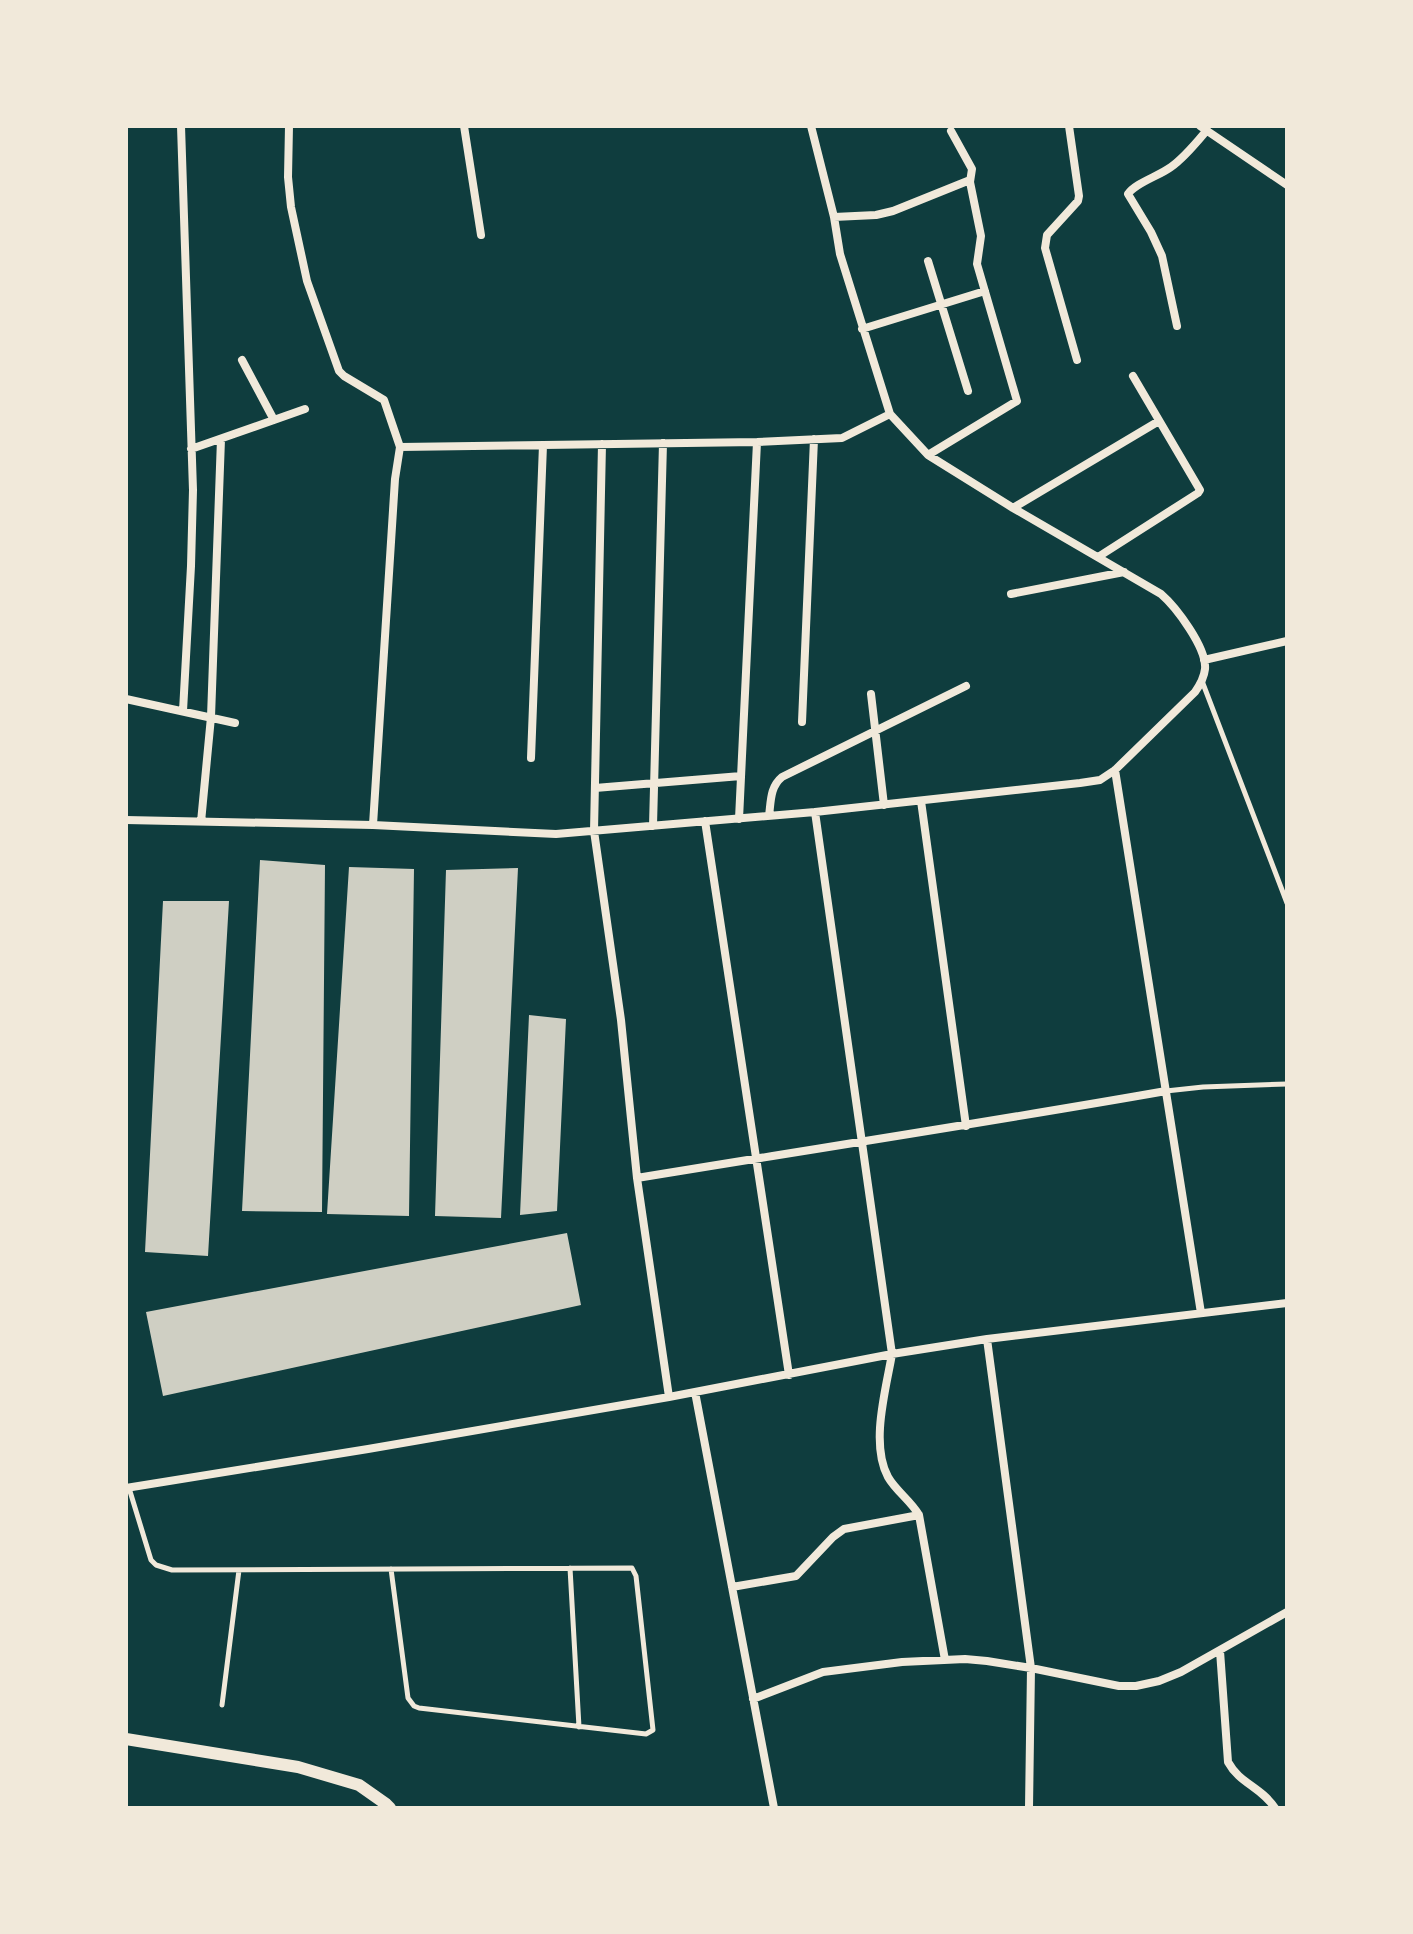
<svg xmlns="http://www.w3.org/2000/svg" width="1413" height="1934" font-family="'Noto Sans',sans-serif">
<rect width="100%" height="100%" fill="#0f3d3e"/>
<!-- building -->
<path fill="#cfcfc3" d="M260,860L325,865L322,1212L242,1211Z
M349,867L414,869L409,1216L327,1214Z
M518,868L501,1218L435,1216L446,870Z
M163,901H229L208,1256L145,1252Z
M529,1015L566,1019L557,1211L520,1215Z
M567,1233L581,1305L163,1396L146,1312Z"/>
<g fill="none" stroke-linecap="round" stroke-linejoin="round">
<!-- service -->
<path stroke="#f1e9da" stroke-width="5" d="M1202,681L1287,903
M1166,1091L1203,1087L1287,1084
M129,1488L151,1560L156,1565L172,1570L632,1568L636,1576L653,1730L646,1734L419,1708L414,1706L408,1698L391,1569
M570,1568L579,1727
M222,1705L239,1570"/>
<!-- minor -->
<path stroke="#f1e9da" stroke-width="8" d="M181,126L193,490L191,566L183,711
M289,126L288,177L291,207L307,281L339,371L344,376L384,400L400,447
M464,126L481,235
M1069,126L1079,196L1078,201L1047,235L1045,248L1077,360
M1200,126L1287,185
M834,217L876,215L893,211L970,180
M928,261L968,391
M1177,326L1162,256L1151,232L1128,194C1135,183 1159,176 1171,167C1185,157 1196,143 1207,130
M862,329L985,291
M242,360L274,420
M602,444L594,831L621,1020L637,1178L669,1397
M191,449L305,409
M928,455L1017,401L977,264L981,236L970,182L972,169L951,131
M1013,508L1159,421
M1098,557L1198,493L1200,490L1133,376
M1011,594L1124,572
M1204,660L1287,641
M871,694L884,805
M126,699L235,723
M802,722L814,439
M531,758L543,445
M1115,770L1201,1313
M595,788L741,776
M921,801L966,1126
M815,812L892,1354C886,1389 870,1444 888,1477C896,1491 911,1501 919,1515L945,1660
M769,816C771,801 770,787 782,777L966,686
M739,819L757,442
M126,820L373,825L556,834L815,812L1080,783L1100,780L1115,770L1195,692C1200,685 1204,678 1205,669C1207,648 1176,607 1161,594L1013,508L928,455L890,414L840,254L834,217L811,126
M705,821L789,1375
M201,822L211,717L221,439
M373,825L395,479L400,447L757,442L842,438L890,414
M653,826L663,443
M637,1178C813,1149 990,1122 1166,1091
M987,1339L1031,1668L1029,1808
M695,1392L774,1808
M126,1488L368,1449L669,1397L892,1354L987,1339L1287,1303
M732,1587L796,1576L833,1537L844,1529L919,1515
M1220,1651L1228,1762C1240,1784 1260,1786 1275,1808
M753,1699L823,1672L902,1662L965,1659L987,1661L1031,1668L1119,1686H1136L1159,1681L1181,1672L1287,1612"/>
<!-- tertiary -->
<path stroke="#f1e9da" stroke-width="12" d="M126,1739L298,1767L359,1785L386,1804L390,1808"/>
</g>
<!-- border -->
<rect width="1413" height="1934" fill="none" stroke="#f1e9da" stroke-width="256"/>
</svg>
